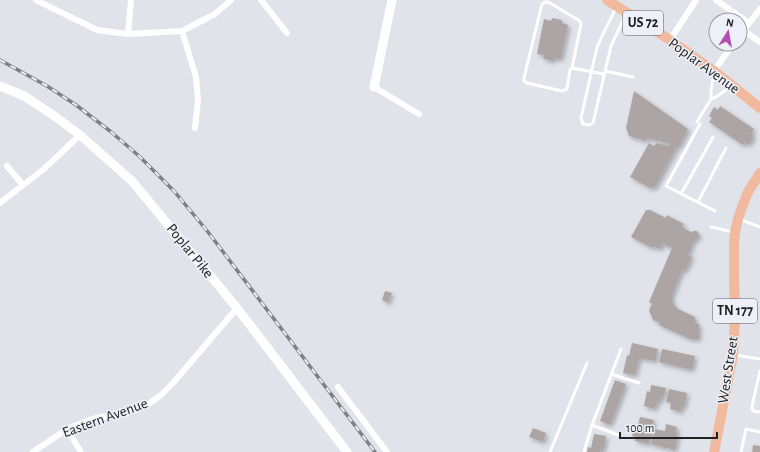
<svg xmlns="http://www.w3.org/2000/svg" width="760" height="452" font-family="'Alegreya Sans',sans-serif">
<defs>
<filter id="shadow"><feDropShadow dx="2.5" dy="2.5" stdDeviation="2" flood-color="#0004"/></filter>
</defs>
<rect width="100%" height="100%" fill="#e0e3ea"/>
<!-- building -->
<path fill="#ada5a4" filter="url(#shadow)" d="M552,18L562,20V23L568,25L561,59L553,58V61L543,59L544,55L537,54L544,19L551,21Z
M634,91L688,129L679,146H677L655,187L650,188L630,177L649,143L654,146L656,143L669,146L670,144L647,138L646,141L629,136L626,128Z
M720,106L754,129L751,134L754,136L748,145L745,142L743,145L709,122L712,118L709,116L714,107L718,110Z
M646,210H650L666,218L667,215L684,224L682,227L691,232L694,231H697L699,234V237L697,239L694,240L688,255L692,256L685,271L682,270L672,295V300L674,305L678,309L695,317V323L699,324V339H690L659,325L660,323L653,320L649,310L652,304L649,302L672,248L662,244L660,249L653,246L652,248L631,237Z
M385,291L392,293L388,303L382,300Z
M632,343L658,349L655,361L639,358L635,375L623,373L627,355L629,356Z
M662,349L695,356L692,370L659,362Z
M615,380L626,384L610,425L600,421Z
M651,385L666,388L664,396L662,395L660,402L657,401L655,409L644,406L647,391L650,392Z
M669,389L687,393L684,407L682,406L681,412L670,409L671,403L666,402Z
M640,417L654,420L649,444L635,441L636,437L632,436L635,425H638Z
M666,424L677,427L676,434H678L675,450L651,444L654,429L665,431Z
M533,428L546,433L543,442L529,437Z
M594,434L606,436L603,451L600,450V452H587L588,447L591,448Z
M753,445L760,446V452H752Z"/>
<g fill="none" stroke-linecap="round" stroke-linejoin="round">
<!-- lane -->
<path stroke="#fff" stroke-width="3" d="M616,8L603,34L597,47L581,118L583,124L589,125L593,123L611,46L626,14
M572,68L581,24L580,21L550,3L546,2L542,4L524,78V81L527,83L562,91L567,89L570,70L572,68L604,74
M605,71L633,77
M711,99L716,97L731,86
M697,122L711,99V91L714,74
M700,124L666,186L715,211
M681,194L713,137
M698,202L726,148
M739,219L760,227
M711,227L733,232
M734,355L760,359
M760,371L752,406V409L754,411L760,412
M611,374L639,383
M618,435L592,425L621,349
M550,452L587,363
M584,452L592,425
M741,452L746,429L760,432"/>
<!-- street -->
<path stroke="#fff" stroke-width="6" d="M36,0L97,30L128,34L182,31L215,14L231,0
M261,0L287,33
M716,0L749,23
M743,30L760,42
M182,31L196,77L198,100L195,128
M128,34L131,0
M740,35L760,9
M670,40L696,0
M714,71L733,44
M374,87L419,114
M7,166L23,185
M0,203L44,169L80,135
M338,387L387,452
M67,429L81,452
M33,452L67,429L92,419L135,410L150,403L161,395L173,383L237,308"/>
<!-- secondary -->
<path stroke="#fff" stroke-width="9" d="M0,86L24,96L53,115L80,135L132,181L237,308L347,452
M374,87L392,0"/>
<!-- primary -->
<path stroke="#f1b99d" stroke-width="10" d="M607,0L670,40L714,71L760,108
M714,452L733,355L735,318L734,274V242L735,232L738,219L742,207L748,192L760,173"/>
<defs>
<path id="rail" d="M0,60L47,86L76,105L110,131L139,156L174,191L208,232L375,452"/>
</defs>
<!-- rail casing -->
<use href="#rail" stroke="#7f8085" stroke-width="3.5"/>
<!-- rail -->
<use href="#rail" stroke="#edf0f7" stroke-width="2" stroke-dasharray="6" stroke-linecap="butt"/>
</g>
<g text-anchor="middle" dominant-baseline="central" stroke-width="3" stroke-linejoin="round" paint-order="stroke">
<!-- shield labels -->
<g fill="#edf0f7" stroke="#5e5f63" stroke-width="1">
<rect x="623" y="11" width="40" height="24" rx="3"/>
<rect x="713" y="299" width="44" height="24" rx="3"/>
</g>
<g font-size="14" font-weight="bold" fill="#202123">
<text x="643" y="23">US 72</text>
<text x="735" y="311">TN 177</text>
</g>
<!-- street labels -->
<g font-size="15" fill="#202123" stroke="#edf0f7">
<text transform="translate(704 66) rotate(36)">Poplar Avenue</text>
<text transform="translate(190 251) rotate(51)">Poplar Pike</text>
<text transform="translate(728 370) rotate(-81)">West Street</text>
<text transform="translate(105 418) rotate(-20)">Eastern Avenue</text>
</g>
</g>
<!-- north arrow -->
<g transform="translate(728 32) rotate(11)"><circle r="19" fill="#edf0f7" stroke="#9b9da2"/>
<path d="M0-3L7 15L0 10L-7 15Z" fill="#b34db2"/>
<text y="-6" font-size="11" font-weight="bold" text-anchor="middle" fill="#202123">N</text>
</g>
<!-- scale -->
<path d="M620 432v6h97v-6" fill="none" stroke="#202123" stroke-width="2"/>
<text x="626" y="432" font-size="12" fill="#202123" stroke="#edf0f7" stroke-width="3" paint-order="stroke">100 m</text>
</svg>
